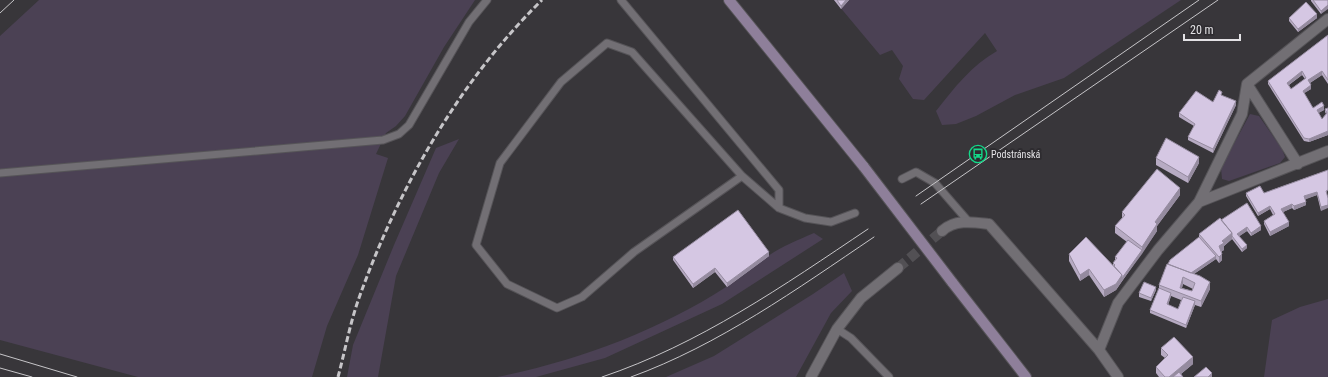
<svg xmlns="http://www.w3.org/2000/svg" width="1328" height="377" font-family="'Roboto Condensed',sans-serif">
<rect width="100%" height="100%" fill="#38363a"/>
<!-- green -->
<path fill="#4b4154" d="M39,0H475L444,47L405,116L396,126L386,133L376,154L388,158L358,255L327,326L312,377H138L0,340V36Z
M834,0H1181L1064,78L1015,95L976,116L956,124L942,125L936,111C954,88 972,65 997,51L985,33L924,100L913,99L899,79L903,66L892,50L880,55Z
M1250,114L1259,116L1282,149L1285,157L1280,163L1229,181L1222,179L1221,168Z
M459,139L439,173L396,276L378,377H347L353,345L394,245L436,148Z
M814,233L823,239L722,304L605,358L536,377H497C577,361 658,331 726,287C741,278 754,266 768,256C782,246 798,240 814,233Z
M844,273L852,291L831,313L796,377H666L714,356L813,294Z
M1328,299V377H1264L1272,320L1300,307Z"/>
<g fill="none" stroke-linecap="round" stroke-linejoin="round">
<!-- minor-tunnel -->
<path stroke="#525054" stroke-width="10" stroke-dasharray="10 5" stroke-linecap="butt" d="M898,268L942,231"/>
<defs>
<path id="service" d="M621,0L779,190V208
M0,173L383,140L399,134L409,125L469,22L487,0
M742,176L632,52L607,43L561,82L500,163L476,245L507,284L557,308L582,297L634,252L742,176L779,208L805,218L831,222L855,213
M902,179L916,172L935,183L968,221
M837,329L851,338L889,377"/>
<path id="minor" d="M1247,84L1298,164
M1199,202L1242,114L1247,84L1328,19
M942,231C955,219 973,222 989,224L1099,350L1118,377
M1099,350L1118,303L1158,250L1199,202L1328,151
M811,377L837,329L861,298L898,268"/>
<path id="secondary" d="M729,0L864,167
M952,282L1026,377"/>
</defs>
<!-- service casing -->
<use href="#service" stroke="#565458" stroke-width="9"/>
<!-- minor casing -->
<use href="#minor" stroke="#565458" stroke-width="12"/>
<!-- secondary casing -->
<use href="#secondary" stroke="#565458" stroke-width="12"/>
<!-- service -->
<use href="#service" stroke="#726f74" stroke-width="7"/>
<!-- minor -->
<use href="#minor" stroke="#726f74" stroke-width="10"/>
<!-- secondary -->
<use href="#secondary" stroke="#8e7f9a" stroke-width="10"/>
<!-- tram -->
<path stroke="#c6c5c8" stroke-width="1" d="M0,13L14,0
M916,196L1199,0
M921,204L1218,0
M0,354L77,377
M0,368L32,377
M602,377C700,344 783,286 868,229
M631,377C719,345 797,289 874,237"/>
<!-- rail -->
<path stroke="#c6c5c8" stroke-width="3" stroke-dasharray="6 3" stroke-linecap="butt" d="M338,377C345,351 350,323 359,298C398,189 459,81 542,0"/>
<defs>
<path id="secondary-bridge" d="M864,167L952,282"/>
</defs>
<!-- secondary-bridge casing -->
<use href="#secondary-bridge" stroke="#565458" stroke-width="12" stroke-linecap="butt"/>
<!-- secondary-bridge -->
<use href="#secondary-bridge" stroke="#8e7f9a" stroke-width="10"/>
</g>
<!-- wall -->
<path fill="#b7abc3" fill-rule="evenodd" d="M834,0H849L841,9Z
M1311,0H1328L1321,14L1311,1Z
M1289,18H1317L1298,32L1289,21Z
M1328,35V84L1322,75L1310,83L1311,89L1304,93L1313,108L1324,110L1318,113L1322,119L1326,114L1325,112V109L1328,108V135L1309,142L1304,141L1268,84V81ZM1302,75L1305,79L1291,89L1289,85Z
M1222,96L1236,105L1213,153L1188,140V137L1194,126L1179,117V113L1213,102Z
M1156,158L1199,163L1188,183L1156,165Z
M1328,170L1327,194L1321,211L1317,195L1305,199L1306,205L1294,210L1292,208L1283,212L1289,226L1270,236L1264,224V221L1273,215L1270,209L1258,216L1246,196V193H1264Z
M1180,195L1157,226V231L1116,290L1104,297L1089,275L1080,281L1069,261V254L1113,266V263L1115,260V257L1127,242L1115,233V226L1122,218V212Z
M1221,220L1261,230L1251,236L1247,231L1239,236L1247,248L1242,252L1232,239L1224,246V250L1222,251V260L1219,263L1216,259L1194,274L1210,289L1201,307L1195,305L1186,328L1150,313V310L1159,288V285L1168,264L1199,237V234ZM1183,284L1193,289L1192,291L1182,288ZM1171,296L1181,300L1178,309L1168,305Z
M769,256L727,287L715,272L693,288L673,260V257Z
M1156,290L1151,301L1139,297V293Z
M1161,348L1193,364L1181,374L1183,377H1159L1156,373V367L1165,358L1161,355Z"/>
<!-- shaded-wall -->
<path fill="#958b9f" d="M846,0H849L841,9V6Z
M1328,5V9L1321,14V11Z
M1317,14V18L1298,32V29Z
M1302,71V75L1287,86V83Z
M1322,71V75L1308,84V80Z
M1311,85V89L1303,94V91Z
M1236,101V105L1213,153V149Z
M1324,106V110L1317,114V110Z
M1328,131V135L1309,142V139Z
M1199,157V163L1188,183V177Z
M1180,188V195L1157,226V231L1142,254V247L1155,222Z
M1317,192V195L1304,200V196Z
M1306,202V205L1294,210V206Z
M1292,204V208L1281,213V209Z
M1328,205V208L1321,211V207Z
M1270,206V209L1258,216V213Z
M1289,222V226L1270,236V232Z
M1261,226V230L1251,236V233Z
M1247,227V231L1237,238V234Z
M1232,233V239L1224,246V250L1219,253V246L1222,241Z
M1247,245V248L1242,252V249Z
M1142,250V254L1122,281V278Z
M769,252V256L727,287V283Z
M1222,254V260L1219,263V257Z
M1216,256V259L1188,278V274Z
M715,268V272L693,288V284Z
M1089,269V275L1080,281V275Z
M1122,275V281L1116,290L1104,297V290Z
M1183,277V284L1180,294V288Z
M1210,282V289L1201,307V301Z
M1156,287V290L1151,301V298Z
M1171,293V296L1167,308V304Z
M1195,301V305L1186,328V325Z
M1193,357V364L1177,377H1169Z
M1212,373V377H1208Z"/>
<!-- building -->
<path fill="#d5c7e3" stroke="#958b9f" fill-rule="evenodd" d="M837,0H846L841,6Z
M1313,0H1328V5L1321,11Z
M1306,2L1317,14L1298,29L1289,18Z
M1328,35V80L1322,71L1308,80L1311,85L1303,91L1313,108L1322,102L1324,106L1317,110L1322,119L1327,113L1325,109L1328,108V131L1309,139L1304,138L1268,81ZM1302,71L1306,78L1291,89L1287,83Z
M1219,90L1222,92L1221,95L1236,101L1213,149L1188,137L1195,124L1179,113L1196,91L1213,102Z
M1166,138L1199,157L1188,177L1156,158Z
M1157,169L1180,188L1155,222L1157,224L1142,247L1115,226L1125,215L1122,212Z
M1328,170V190L1326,191L1328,198V205L1321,207L1317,192L1304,196L1306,202L1294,206L1292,204L1281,209L1289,222L1270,232L1264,221L1275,214L1270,206L1258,213L1246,193L1260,186L1264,193Z
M1247,203L1261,226L1251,233L1247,227L1237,234L1247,245L1242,249L1232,236V233L1221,220Z
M738,210L769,252L727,283L715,268L693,284L673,257Z
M1220,218L1232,233L1222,241L1224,243L1219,246L1222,254L1219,257L1199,234Z
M1086,237L1122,275L1116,284L1104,290L1089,269L1080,275L1069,254Z
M1199,237L1216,256L1191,273L1168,264L1170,260Z
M1128,240L1142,250L1122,278V275L1114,266L1115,265L1113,263L1117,258L1115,257Z
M1167,264L1200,276L1210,282L1201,301L1159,285ZM1183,277L1195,283L1192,291L1180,288Z
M1144,282L1156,287L1151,298L1139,293Z
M1159,288L1171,293L1167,304L1178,309L1183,297L1195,301L1186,325L1150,310Z
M1174,337L1193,357L1169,377H1165L1156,367L1168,355L1161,348Z
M1206,367L1212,373L1208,377H1194Z
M1179,372L1183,377H1173Z"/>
<!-- icons -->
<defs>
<symbol id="bus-ring" viewBox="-11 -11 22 22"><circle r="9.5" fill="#2e2c30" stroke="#13d989" stroke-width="1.5"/><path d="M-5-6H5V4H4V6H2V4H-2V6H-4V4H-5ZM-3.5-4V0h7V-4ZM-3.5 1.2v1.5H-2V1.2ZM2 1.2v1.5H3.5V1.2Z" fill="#13d989"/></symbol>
</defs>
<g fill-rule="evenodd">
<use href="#bus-ring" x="968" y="144" width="20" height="20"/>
</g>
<g text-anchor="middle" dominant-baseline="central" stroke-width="4" stroke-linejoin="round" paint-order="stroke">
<!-- poi labels -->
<g font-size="10" fill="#e3e2e5" stroke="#2e2c30" text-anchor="start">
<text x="991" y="154">Podstránská</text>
</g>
</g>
<!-- scale -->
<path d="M1184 34v6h56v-6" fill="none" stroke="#e3e2e5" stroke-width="2"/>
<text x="1190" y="34" font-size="12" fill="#e3e2e5" stroke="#2e2c30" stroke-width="3" paint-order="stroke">20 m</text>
</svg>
